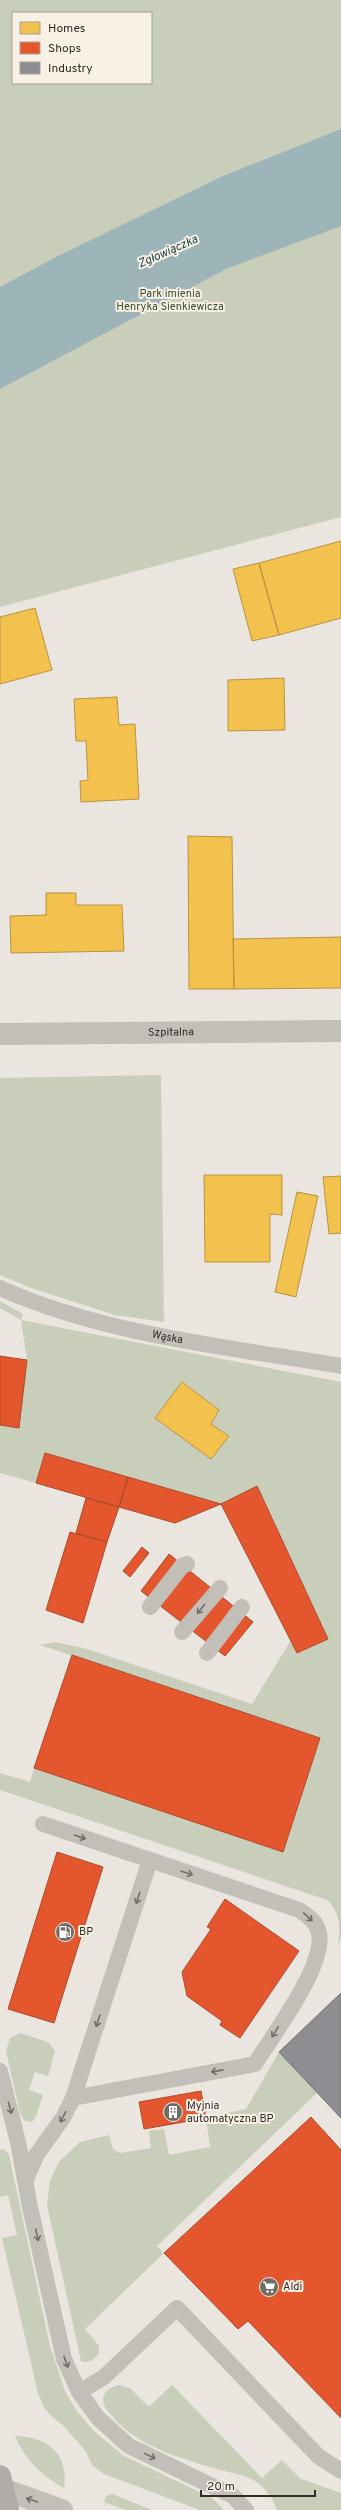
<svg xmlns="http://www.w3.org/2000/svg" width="341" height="2510" font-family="Overpass,sans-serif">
<rect width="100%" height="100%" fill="#eae5de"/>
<!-- green -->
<path fill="#c8ceba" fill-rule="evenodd" d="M0,0H341V517L0,607ZM13,13H151V83H13Z
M161,1075L164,1322L115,1315L31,1288L0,1275V1078Z
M0,1301L23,1314L21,1320L341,1382V1938L337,1948C341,1930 341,1913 327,1900L0,1790V1773L30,1782L34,1768L283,1852L320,1738L40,1645L55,1642L87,1649L252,1704L291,1640L297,1653L328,1639L257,1486L221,1504L46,1453L36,1483L0,1473V1425L19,1428L27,1360L21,1320L0,1308ZM182,1382L219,1410L211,1424L229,1436L156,1418Z
M20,2033L48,2042L55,2051L48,2076L35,2072L29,2090L43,2095L36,2116L32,2122L25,2121L20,2114L6,2051L10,2038Z
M279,2052L317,2093L157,2246L164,2253L85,2329L99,2346V2353L93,2360L86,2362L81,2361L47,2205L50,2181L59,2162L80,2142L109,2135L113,2149L120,2153L151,2148L149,2131L164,2129L169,2155L210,2147L206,2118L246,2109Z
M4,2149L9,2155L50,2346L65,2391L76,2410L94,2431L124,2456L212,2498L224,2510H200L104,2474L92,2465L86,2452L64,2426L51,2416L44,2407L38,2393L2,2238L17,2235L8,2195L0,2197V2150Z
M119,2385L130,2388L149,2407L172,2385L262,2478L282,2460L301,2479L341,2493V2510H277C273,2499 266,2488 255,2481C245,2475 232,2473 220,2470C184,2459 140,2448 114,2418C110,2413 103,2408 103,2400C103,2391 111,2387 119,2385Z
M15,2436C47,2437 69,2453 64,2488C41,2476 25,2459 15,2436Z
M112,2494L152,2510H126L104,2502L106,2496Z"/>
<!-- water -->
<path fill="#9db5b8" d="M341,129V226L226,269L0,389V287L56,257L223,176Z"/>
<!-- homes -->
<path fill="#f2c14e" stroke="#b89442" d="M341,541V618L279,635L259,563Z
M259,563L279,635L252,641L233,569Z
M35,608L52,670L0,684V617Z
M284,678L285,730L228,731V680Z
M117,697L119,725L135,724L139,799L81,802L80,781L88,780L86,741H76L74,699Z
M188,836L232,837L234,989H189Z
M46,893H76V905H122L124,951L11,953L10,916L46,915Z
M341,937V988L234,989L233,939Z
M204,1175H282V1215L270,1214V1262H205Z
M341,1176V1233L329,1234L323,1177Z
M297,1192L318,1196L296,1297L275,1292Z
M182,1382L219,1410L211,1424L229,1436L211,1459L155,1418Z"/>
<!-- shops -->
<path fill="#e4572e" stroke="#af4a2c" d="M0,1356L27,1360L19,1428L0,1425Z
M45,1453L128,1477L119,1507L36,1483Z
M128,1477L221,1504L175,1523L119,1507Z
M257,1486L328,1639L297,1653L221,1504Z
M86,1498L119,1507L107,1542L76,1533Z
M70,1532L107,1542L83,1623L46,1610Z
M142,1547L149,1553L130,1577L123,1571Z
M169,1554L253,1622L225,1656L141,1591Z
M72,1655L320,1738L283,1852L34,1768Z
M57,1852L103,1867L54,2023L8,2009Z
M225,1899L299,1951L240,2038L220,2025L222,2021L187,1996L182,1972L211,1929L207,1927Z
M201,2091L206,2118L144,2129L139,2102Z
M311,2117L341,2150V2418L248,2321L238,2329L164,2253Z"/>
<!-- industry -->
<path fill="#8d8d92" stroke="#727072" d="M341,1993V2118L279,2052Z"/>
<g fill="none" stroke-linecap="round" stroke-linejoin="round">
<!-- service -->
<g stroke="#c2beb8" stroke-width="16">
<path id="s1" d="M0,1288C105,1335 228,1347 341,1366"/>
<path d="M150,1607L182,1566L187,1564"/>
<path d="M182,1632L220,1588"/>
<path d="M207,1653L242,1607"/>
<path d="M43,1824L299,1910C307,1915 317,1922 319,1933C326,1965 273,2035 255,2064L73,2098"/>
<path d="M0,2071L18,2142L30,2207L64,2359L79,2392L98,2418L129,2446L233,2496L246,2510"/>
<path d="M26,2179L37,2154L63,2118L73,2098L150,1860"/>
<path d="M79,2392L104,2377L177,2308L318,2456L341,2471"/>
</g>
<!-- minor -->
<path stroke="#c2beb8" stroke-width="22" id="s2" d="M0,1034L341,1031"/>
<!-- tertiary -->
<path stroke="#c2beb8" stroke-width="22" d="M3,2489L62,2510"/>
<!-- primary -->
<path stroke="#b1aca7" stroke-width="22" d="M0,2476L8,2510"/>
</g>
<!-- one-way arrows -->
<defs><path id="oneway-shaft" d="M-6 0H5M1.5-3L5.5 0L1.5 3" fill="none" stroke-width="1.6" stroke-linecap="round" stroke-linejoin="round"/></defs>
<g stroke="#736d68">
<use href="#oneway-shaft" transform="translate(201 1609) rotate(128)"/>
<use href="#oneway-shaft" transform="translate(80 1837) rotate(19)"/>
<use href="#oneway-shaft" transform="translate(187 1873) rotate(18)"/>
<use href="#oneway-shaft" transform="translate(138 1898) rotate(108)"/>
<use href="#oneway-shaft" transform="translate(308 1917) rotate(44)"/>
<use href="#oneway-shaft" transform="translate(98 2021) rotate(108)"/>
<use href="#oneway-shaft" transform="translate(275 2032) rotate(122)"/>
<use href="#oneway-shaft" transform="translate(217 2071) rotate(169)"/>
<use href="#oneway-shaft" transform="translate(10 2108) rotate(75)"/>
<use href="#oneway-shaft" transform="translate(63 2117) rotate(118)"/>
<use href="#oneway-shaft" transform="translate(37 2235) rotate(77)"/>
<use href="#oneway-shaft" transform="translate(66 2362) rotate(70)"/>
<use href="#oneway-shaft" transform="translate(150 2456) rotate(26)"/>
<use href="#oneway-shaft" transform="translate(32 2500) rotate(-161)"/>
</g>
<!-- icons -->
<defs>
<symbol id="fuel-disc" viewBox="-11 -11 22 22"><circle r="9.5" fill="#726c67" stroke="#f6f0e5"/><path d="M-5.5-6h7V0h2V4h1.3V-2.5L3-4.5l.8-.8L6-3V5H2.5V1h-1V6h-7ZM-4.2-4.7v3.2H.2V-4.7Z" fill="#fff"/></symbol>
<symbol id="building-disc" viewBox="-11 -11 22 22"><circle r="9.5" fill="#726c67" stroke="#f6f0e5"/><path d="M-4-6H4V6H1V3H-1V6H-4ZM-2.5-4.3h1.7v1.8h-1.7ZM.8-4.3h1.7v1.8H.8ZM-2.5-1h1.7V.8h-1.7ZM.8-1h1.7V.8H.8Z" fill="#fff"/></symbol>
<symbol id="supermarket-disc" viewBox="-11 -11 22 22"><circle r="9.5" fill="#726c67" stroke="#f6f0e5"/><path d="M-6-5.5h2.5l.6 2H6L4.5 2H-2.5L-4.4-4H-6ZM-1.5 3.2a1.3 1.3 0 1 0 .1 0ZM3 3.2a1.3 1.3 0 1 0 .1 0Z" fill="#fff"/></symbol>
</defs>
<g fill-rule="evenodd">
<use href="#fuel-disc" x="54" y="1921" width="22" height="22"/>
<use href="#building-disc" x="162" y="2101" width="22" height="22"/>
<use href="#supermarket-disc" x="258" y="2276" width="22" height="22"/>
</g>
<g text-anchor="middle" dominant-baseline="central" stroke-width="4" stroke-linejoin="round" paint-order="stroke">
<!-- park labels -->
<g font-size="11" fill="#3e4d2e" stroke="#f6f0e5">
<text x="170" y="294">Park imienia<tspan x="170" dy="13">Henryka Sienkiewicza</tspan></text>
</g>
<!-- street labels -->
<g font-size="11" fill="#322b27" stroke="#f6f0e5">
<text stroke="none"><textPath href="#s2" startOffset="171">Szpitalna</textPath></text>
<text stroke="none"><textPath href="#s1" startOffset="175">Wąska</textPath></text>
</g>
<!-- poi labels -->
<g font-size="11" fill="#322b27" stroke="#f6f0e5" text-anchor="start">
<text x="79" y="1932">BP</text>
<text x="187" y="2106">Myjnia<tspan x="187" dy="13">automatyczna BP</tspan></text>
<text x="283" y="2287">Aldi</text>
</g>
<!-- water labels -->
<g font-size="12" font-style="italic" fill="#22464e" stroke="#f6f0e5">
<text transform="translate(168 252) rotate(-24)">Zgłowiączka</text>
</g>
</g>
<!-- legend -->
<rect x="12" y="12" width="140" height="72" fill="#f6f0e5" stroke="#a8a199"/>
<rect x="20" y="22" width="20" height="12" fill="#f2c14e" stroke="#a8a199"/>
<text x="48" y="32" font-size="12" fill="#322b27">Homes</text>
<rect x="20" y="42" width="20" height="12" fill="#e4572e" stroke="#a8a199"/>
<text x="48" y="52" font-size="12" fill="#322b27">Shops</text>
<rect x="20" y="62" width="20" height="12" fill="#8d8d92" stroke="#a8a199"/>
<text x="48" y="72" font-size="12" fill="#322b27">Industry</text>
<!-- scale -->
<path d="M201 2490v6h114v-6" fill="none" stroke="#322b27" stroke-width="2"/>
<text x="207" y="2490" font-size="12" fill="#322b27" stroke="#f6f0e5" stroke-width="3" paint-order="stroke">20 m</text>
</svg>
